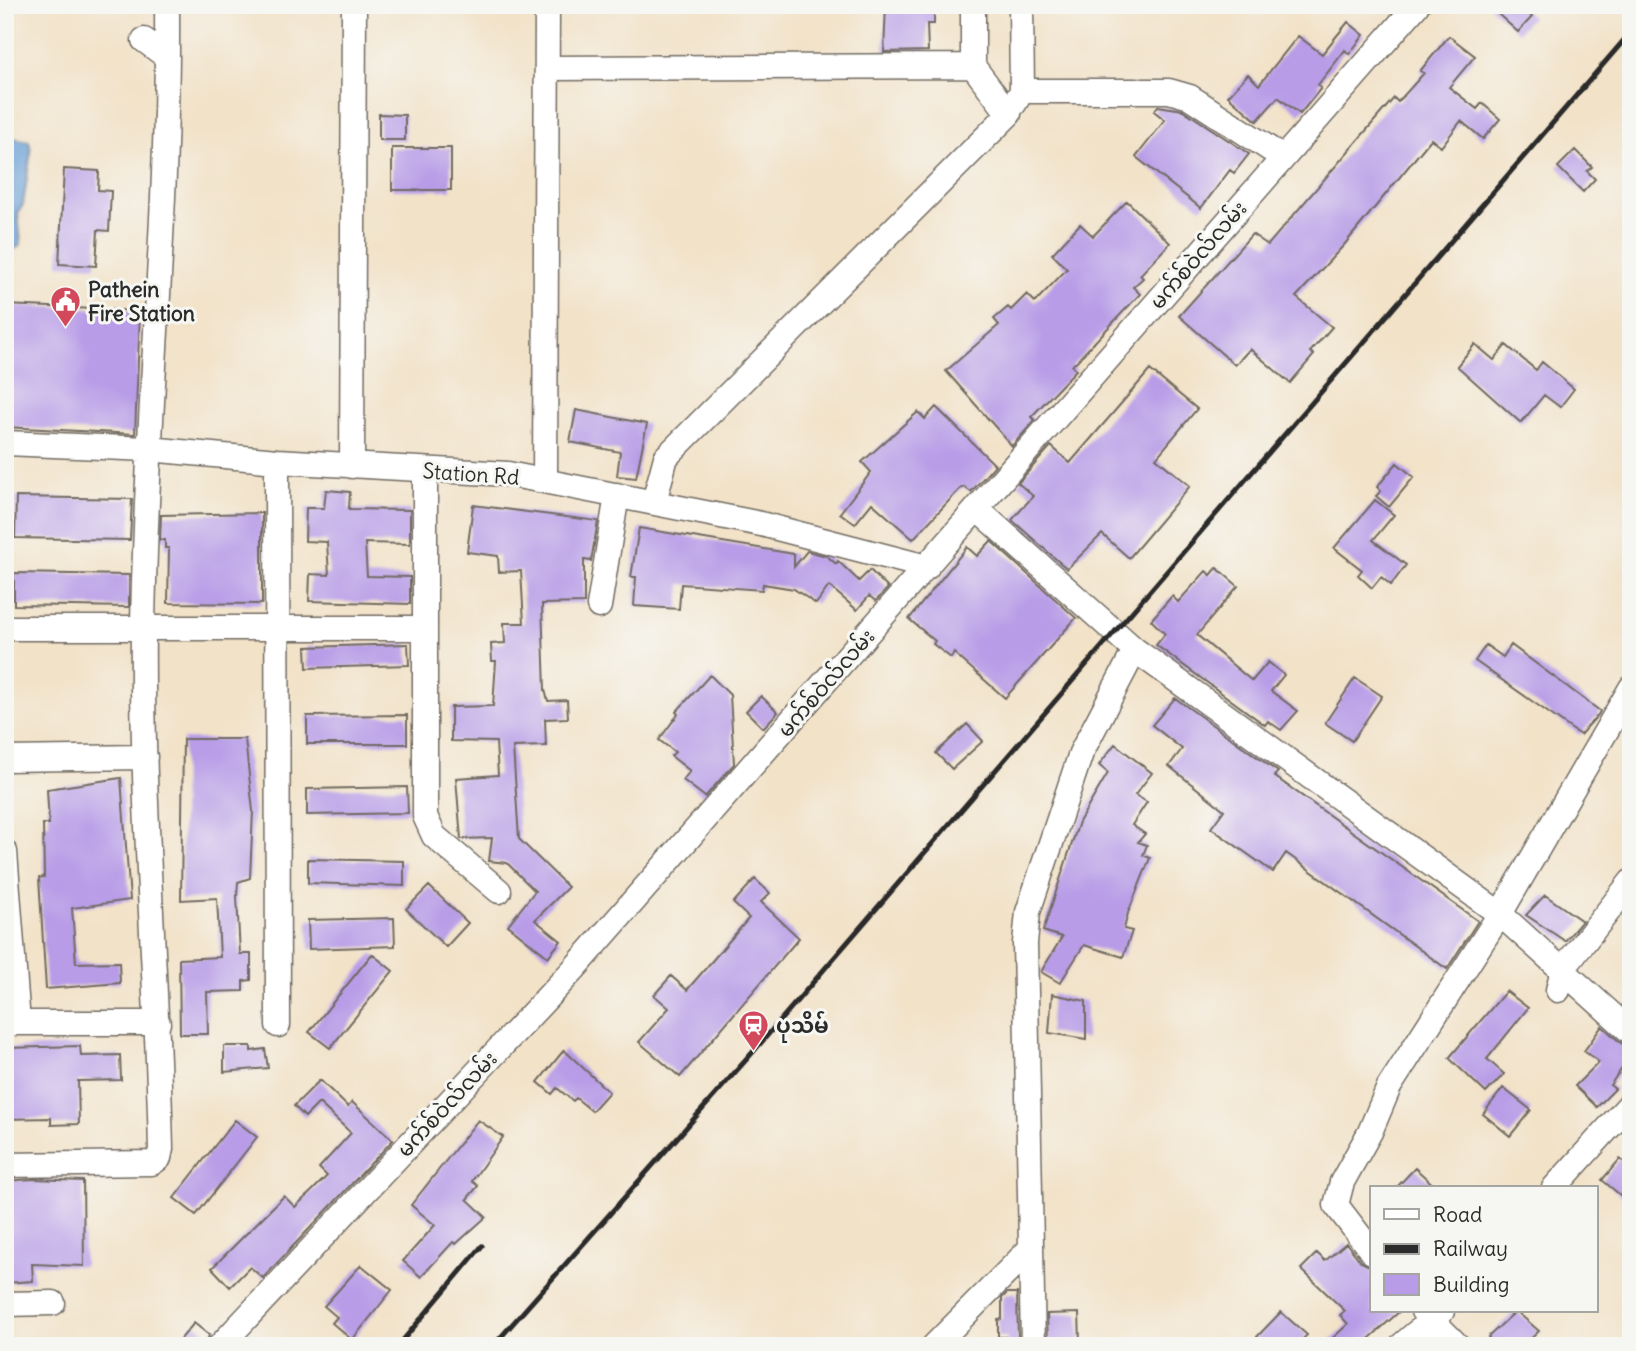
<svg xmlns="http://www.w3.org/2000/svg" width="1636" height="1351" font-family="Delius,'Noto Sans Myanmar',sans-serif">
<rect width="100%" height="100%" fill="#f6f6f2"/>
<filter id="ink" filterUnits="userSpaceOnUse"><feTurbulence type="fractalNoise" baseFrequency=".0143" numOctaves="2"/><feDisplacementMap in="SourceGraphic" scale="14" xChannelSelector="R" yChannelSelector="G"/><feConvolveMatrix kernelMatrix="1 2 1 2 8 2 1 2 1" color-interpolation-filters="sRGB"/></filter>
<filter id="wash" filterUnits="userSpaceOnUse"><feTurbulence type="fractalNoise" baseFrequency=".00686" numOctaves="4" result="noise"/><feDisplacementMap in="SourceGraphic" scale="28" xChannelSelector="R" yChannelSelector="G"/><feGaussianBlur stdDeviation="1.57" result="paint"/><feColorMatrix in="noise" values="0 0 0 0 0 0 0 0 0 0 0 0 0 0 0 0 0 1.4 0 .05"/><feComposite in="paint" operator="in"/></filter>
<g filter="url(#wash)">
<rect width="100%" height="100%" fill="#f2e2c8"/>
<!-- water -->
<path fill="#699ed5" stroke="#4a6480" stroke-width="2" d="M5,136L29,141L31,151L23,205L18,212L21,244L5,257Z"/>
<g id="blocks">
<!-- building -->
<path fill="#b89ce7" d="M886,5H934V24H927L928,51L884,52Z
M1488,5H1519L1532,17L1518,32Z
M1348,22L1364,35L1349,54L1345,50L1318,85L1321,88L1300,114L1278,97L1257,121L1228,96L1248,74L1259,85L1298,36L1322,54Z
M1449,36L1475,56L1449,87L1477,109L1482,103L1500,119L1483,139L1461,121L1441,147L1431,139L1344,245L1296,297L1332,327L1310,352L1314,355L1290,383L1250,349L1235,365L1179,316L1252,234L1268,245L1394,98L1398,102L1424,73L1420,71Z
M1158,106L1183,110L1249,154L1234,173L1230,170L1201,208L1136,157L1165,120L1154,111Z
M379,114L405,115V140H379Z
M392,148H451V190H392Z
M1575,150L1592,167L1587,171L1595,179L1583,192L1558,167Z
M64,169L99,171L98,190L111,191L109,231L98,230L96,266L59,264Z
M1127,201L1170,243L1140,275L1143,278L1133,287L1140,294L1072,366L1076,370L1031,417L1035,420L1012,446L946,371L999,325L994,319L1008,307L1011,310L1027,294L1035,302L1067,269L1052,254L1080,224L1093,236Z
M5,305L140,311L135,434L5,427Z
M1475,344L1494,360L1506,345L1536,370L1542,362L1574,389L1560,407L1544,395L1521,423L1457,366Z
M1150,370L1197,409L1156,458L1190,486L1129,558L1102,534L1067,569L1012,520L1033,496L1018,483L1051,446L1070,463Z
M936,407L995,465L971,492L964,487L960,489L913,539L872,503L855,524L840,513L871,472L862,462L918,412L925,419Z
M576,410L647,424L636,478L617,476L620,452L570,442Z
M1397,463L1414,477L1389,507L1376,496L1381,491L1377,487Z
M326,490L350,492L349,509L410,510V544L365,543L367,576L410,577V604L309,601L310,574L329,575L327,542L305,541L306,508H324Z
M16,497L132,499L130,540L15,538Z
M1375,500L1394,515L1373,540L1406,565L1391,585L1381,577L1372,588L1358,575L1362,570L1334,548Z
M473,505L598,521L591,561L584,560V603L542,604L545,690L548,701L567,700L568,718L545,719L546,746L513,747L519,839L568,887L535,920L561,941L548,957L508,925L535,891L507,863L489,861L492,838L461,839L456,778L498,775L496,742L451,741V707L493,706L496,661H492L491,644L505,643L504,623H524L521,571L499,572L498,556L467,552Z
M262,513V604L168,603L169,548H165V540H160L161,515Z
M639,528L794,554V567L807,551L827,556L836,564L838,561L859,581L870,570L888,588L876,601L869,596L857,610L829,586L816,604L794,589L763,584L762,590L681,584L679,609L634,606L636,577H631Z
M991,541L1076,618L1005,698L954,653L951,658L933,644L935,641L909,619L967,547L977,556Z
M1217,568L1238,586L1197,635L1252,681L1268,662L1284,675L1271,691L1298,711L1281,730L1268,721L1265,725L1156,645L1165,634L1151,620L1172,596L1178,602L1206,571L1211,575Z
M14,573L129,575V607L14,605Z
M408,644L409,665L307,668L306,647Z
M1486,645L1503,657L1511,645L1600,711L1598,715L1580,735L1475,661Z
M710,675L730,695L734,764L705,797L683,780L690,771L671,756L675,752L659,740L678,714L676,712Z
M1355,678L1382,696L1352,741L1325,723Z
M761,696L778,712L763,728L746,711Z
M1175,698L1278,772L1274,776L1478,921L1447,969L1286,853L1273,872L1211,828L1224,810L1169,766L1182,749L1152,725Z
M407,715V744H307V716Z
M967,724L983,741L952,769L936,753Z
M183,739H245L253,811L250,878L238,882L237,897L240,954H251V980L243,981V991L207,992L208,1034H180L179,959L220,957L217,898L181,900Z
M1115,744L1152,773L1135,795L1147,802L1132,825L1145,834L1138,842L1147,845L1143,855L1150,858L1128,913L1124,929L1132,931L1123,957L1084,945L1060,983L1041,972L1062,937L1043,931L1079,822L1108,773L1099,765Z
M121,778L130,900L72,908L76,963L119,962L120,983L46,989L39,878L44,877L43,824H49L47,789Z
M407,787L408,813L307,815V789Z
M308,859L404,861V886L308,883Z
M755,879L770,893L761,902L799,938L680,1077L639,1042L669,1008L654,995L671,976L687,990L749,918L733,903Z
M429,886L468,923L446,947L406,909Z
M1545,895L1582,921L1565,941L1526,915Z
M394,918L395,946L309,949L308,920Z
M372,954L393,971L330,1048L309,1032Z
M1506,991L1528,1008L1487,1059L1504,1074L1486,1093L1449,1058Z
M1052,994L1086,1001V1039L1049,1033Z
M1602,1026L1621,1043L1631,1046V1056L1610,1085L1615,1089L1597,1107L1575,1086L1599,1062L1584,1051Z
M80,1046L81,1056L120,1055L121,1080L78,1081L79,1124L51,1125V1118L5,1119V1048Z
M224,1046H251V1051L265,1049L268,1068L224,1072Z
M564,1050L609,1092L592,1111L576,1098L573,1101L557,1088L552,1094L538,1082Z
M320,1080L348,1107L352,1102L393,1140L263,1278L250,1267L230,1287L212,1268L284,1196L295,1207L312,1191L327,1176L319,1168L351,1133L319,1103L305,1117L294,1106Z
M1503,1088L1531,1110L1510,1136L1483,1114Z
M235,1120L257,1137L196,1215L174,1198Z
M478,1120L503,1137L472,1181L478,1186L467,1199L486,1217L456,1244L453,1242L421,1277L403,1261L435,1225L411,1205Z
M1620,1159L1631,1167V1204L1602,1180Z
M1415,1168L1437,1188H1396Z
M34,1179L83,1181L84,1266L32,1264L33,1281L5,1283V1181Z
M1346,1243L1361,1262L1372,1267V1311H1400L1361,1346H1324L1348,1324L1340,1315L1345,1311L1301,1269L1317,1253L1325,1261Z
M361,1265L392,1290L352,1340L332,1323L337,1317L324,1306Z
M1007,1293H1017L1018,1344H1008L1006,1337H998V1320L1002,1319V1298Z
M1516,1311L1539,1331L1523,1346H1496L1488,1337Z
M1281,1312L1307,1335L1296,1346H1248Z
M1079,1313L1080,1342L1048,1344L1047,1314Z
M194,1323L209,1335L206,1346H175Z"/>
</g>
</g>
<g filter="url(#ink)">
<use href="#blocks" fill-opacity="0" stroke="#716b62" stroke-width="2"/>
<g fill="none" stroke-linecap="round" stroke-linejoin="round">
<defs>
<path id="minor" d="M144,40L167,57
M547,68L973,66V5
M1022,91H1169L1190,97L1282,157
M1014,104L1022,91L1021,5
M5,443L149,449L277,461L508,474L761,524L927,567
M277,461L278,1025
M352,466L354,5
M425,470V816L434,836L499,891
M545,481L547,5
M654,502L666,457L1009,114L973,66
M978,510L1135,650L1500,914L1631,1032
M599,606L617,495
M5,628H425
M5,759L145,757
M5,852L18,1023
M1558,990L1563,969L1631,882
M5,1023H158
M5,1165L152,1163L159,1158L161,1149C157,975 141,800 143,626C146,419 169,212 167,5
M1554,1188L1631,1103
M1372,1252L1336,1205L1342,1182L1370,1132L1389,1087L1500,914L1631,688
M5,1304L53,1303
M1423,1311L1458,1346
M220,1346L574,969L1417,5
M934,1346L1031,1248
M1033,1346L1025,943L1028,912L1081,753L1135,650
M1401,1346L1442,1311"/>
</defs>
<!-- minor casing -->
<use href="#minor" stroke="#716b62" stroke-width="27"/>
<!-- minor -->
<use href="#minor" stroke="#fff" stroke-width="24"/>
<!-- rail -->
<path stroke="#2b2b2b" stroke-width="5" d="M398,1346L482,1246
M493,1346L753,1052L1631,32"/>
</g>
</g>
<!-- icons -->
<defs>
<symbol id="civic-pin" viewBox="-11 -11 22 30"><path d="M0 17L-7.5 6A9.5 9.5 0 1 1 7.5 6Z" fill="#d1495b" stroke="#f6f6f2"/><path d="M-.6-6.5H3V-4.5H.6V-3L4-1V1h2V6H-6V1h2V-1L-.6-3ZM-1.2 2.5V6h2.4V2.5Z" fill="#fff"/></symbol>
<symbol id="station-pin" viewBox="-11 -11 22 30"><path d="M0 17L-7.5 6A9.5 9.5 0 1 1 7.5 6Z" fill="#d1495b" stroke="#f6f6f2"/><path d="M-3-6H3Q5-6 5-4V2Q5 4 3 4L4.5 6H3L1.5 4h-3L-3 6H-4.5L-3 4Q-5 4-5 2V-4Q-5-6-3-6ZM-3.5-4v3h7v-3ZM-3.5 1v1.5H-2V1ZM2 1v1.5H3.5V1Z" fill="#fff"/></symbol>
</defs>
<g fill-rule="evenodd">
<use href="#civic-pin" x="48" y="284" width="35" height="47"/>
<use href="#station-pin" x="736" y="1008" width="35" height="47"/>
</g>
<g text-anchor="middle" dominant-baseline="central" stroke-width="6" stroke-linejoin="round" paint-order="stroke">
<!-- street labels -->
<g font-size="21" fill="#2b2b2b" stroke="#f6f6f2">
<text transform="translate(1198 255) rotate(-49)">မက်စ်ဝဲလ်လမ်း</text>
<text transform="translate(471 474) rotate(4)">Station Rd</text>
<text transform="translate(826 683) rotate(-49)">မက်စ်ဝဲလ်လမ်း</text>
<text transform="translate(447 1104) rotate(-47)">မက်စ်ဝဲလ်လမ်း</text>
</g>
<!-- poi labels -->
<g font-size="21" font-weight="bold" fill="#2b2b2b" stroke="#f6f6f2" text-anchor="start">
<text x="88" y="289">Pathein<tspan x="88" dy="24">Fire Station</tspan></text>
<text x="776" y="1025">ပုသိမ်</text>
</g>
</g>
<!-- margin -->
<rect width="1636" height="1351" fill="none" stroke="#f6f6f2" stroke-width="28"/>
<!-- legend -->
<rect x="1370" y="1186" width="228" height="126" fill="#f6f6f2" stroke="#a5a5a2" stroke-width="2"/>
<rect x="1384" y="1209" width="35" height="10" fill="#ffffff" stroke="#a5a5a2" stroke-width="2"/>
<text x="1433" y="1222" font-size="21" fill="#2b2b2b">Road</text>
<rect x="1384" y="1244" width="35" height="10" fill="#2b2b2b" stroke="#a5a5a2" stroke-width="2"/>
<text x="1433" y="1256" font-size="21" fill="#2b2b2b">Railway</text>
<rect x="1384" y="1274" width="35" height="21" fill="#b89ce7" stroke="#a5a5a2" stroke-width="2"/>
<text x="1433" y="1292" font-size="21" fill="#2b2b2b">Building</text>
</svg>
